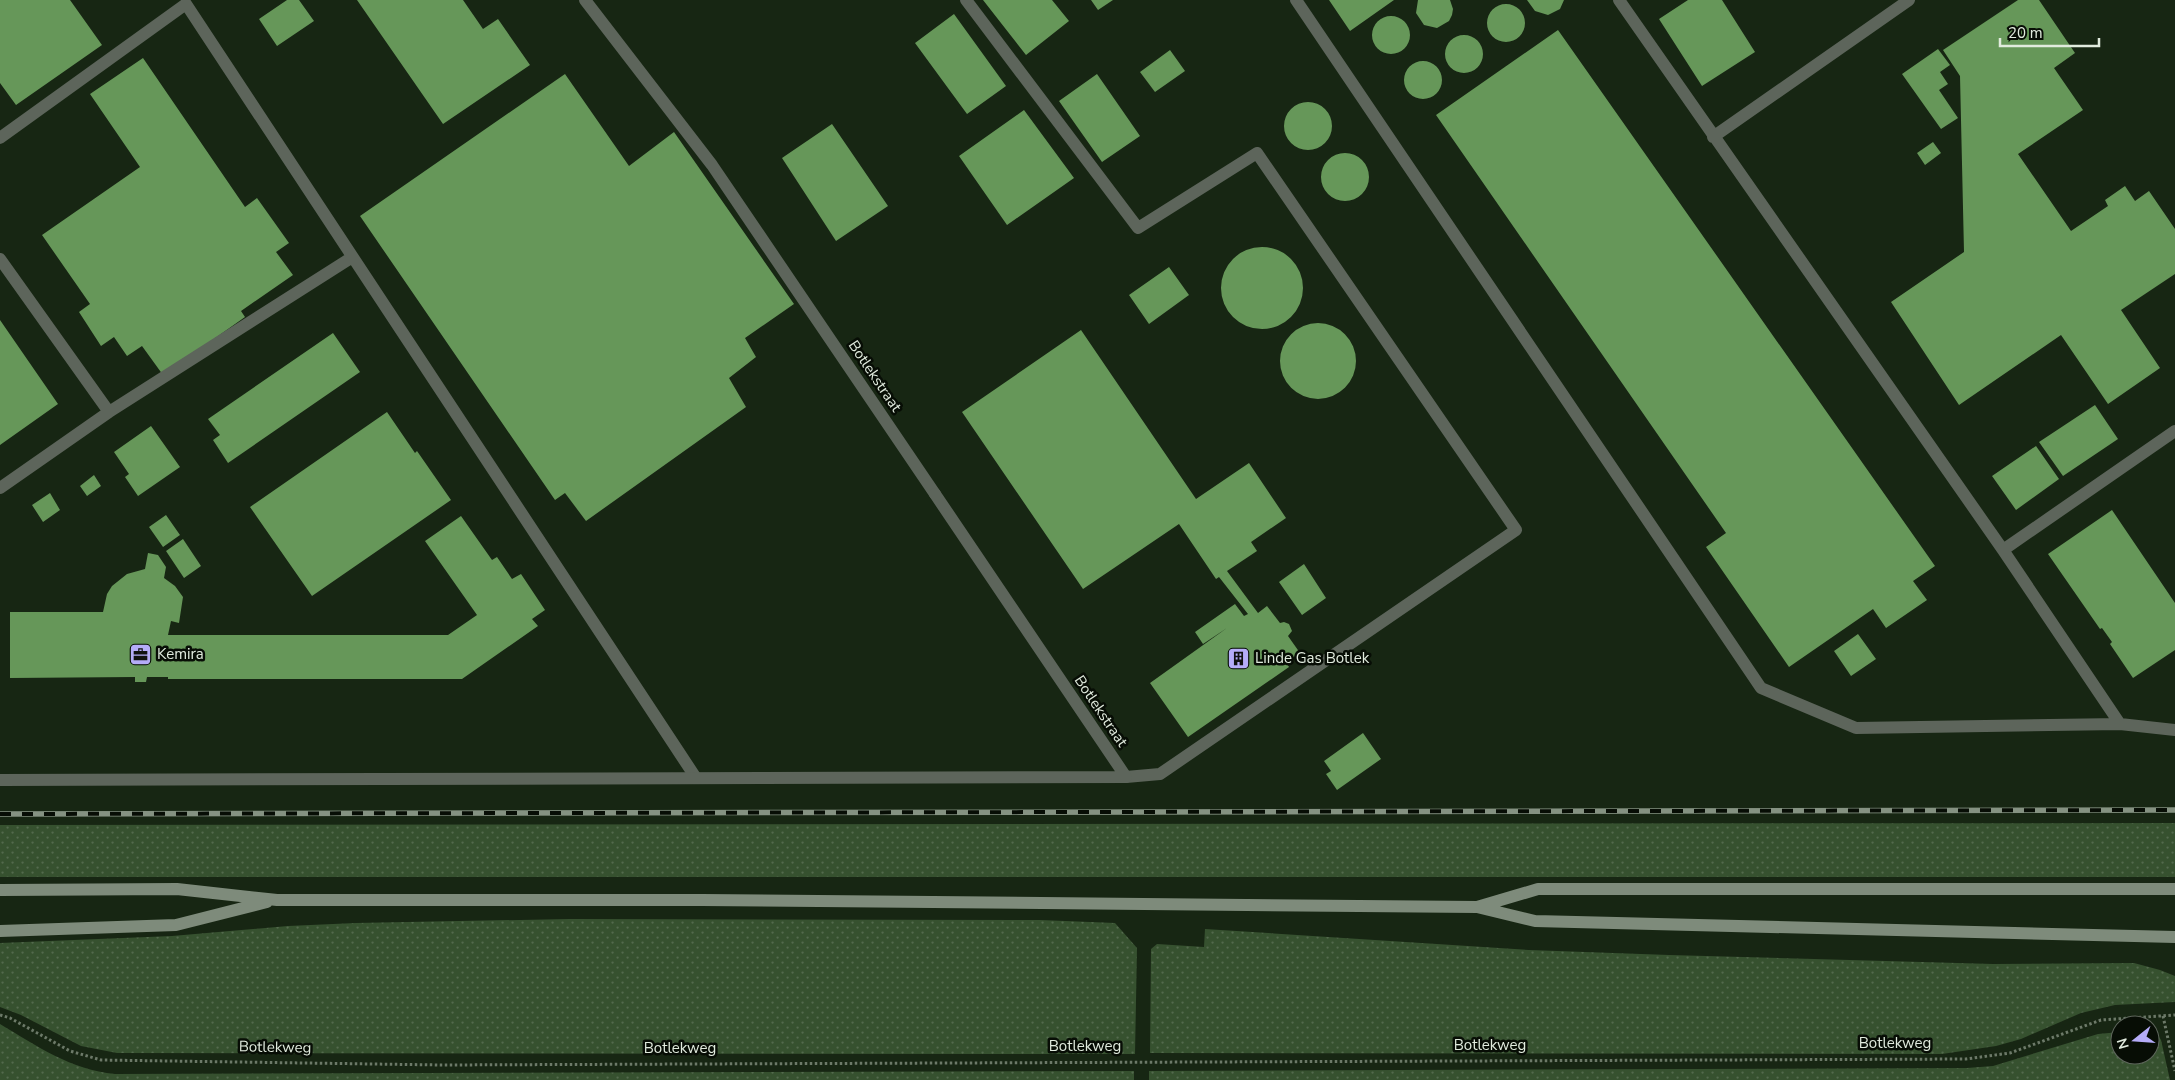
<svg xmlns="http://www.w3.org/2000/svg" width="2175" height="1080" font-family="'Nunito Sans',sans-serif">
<defs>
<pattern id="grass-dots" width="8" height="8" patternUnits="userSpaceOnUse" patternTransform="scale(1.25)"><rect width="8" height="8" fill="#36512f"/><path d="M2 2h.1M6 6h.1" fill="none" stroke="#536a4d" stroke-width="1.8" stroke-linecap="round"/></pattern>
</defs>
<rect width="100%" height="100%" fill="#172613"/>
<!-- grass -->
<path fill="url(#grass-dots)" d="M2175,823V877H0V825Z
M570,919L1040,920L1115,923L1137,948L1135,1054L117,1053L81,1046L21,1015L0,1007V943L172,936L288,926L356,923Z
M1205,929L1529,950L1669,955L1993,964L2134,963L2160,970L2175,976V1002L2115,1005L2081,1013L2021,1039L1996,1046L1942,1054L1150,1053L1151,949L1157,944L1204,947Z
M0,1024C37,1046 71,1070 115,1074L1134,1071V1080H0Z
M2150,1030L2156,1032L2161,1040L2170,1080H1149V1071L1967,1068L1993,1066L2098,1034L2120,1032V1055H2150Z"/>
<!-- building -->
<path fill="#669759" d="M0,0H70L102,45L16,105L0,83Z
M287,0H299L314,21L277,46L259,19Z
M357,0H463L483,29L498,19L530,65L443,124Z
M983,0H1052L1069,21L1026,55Z
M1091,0H1113L1098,10Z
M1329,0H1394L1350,31Z
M1418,0H1450L1453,9L1452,15L1449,21L1437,28L1424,25L1416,13Z
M1527,0H1564L1560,9L1548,15L1535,11Z
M1688,0H1722L1755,52L1702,86L1659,19Z
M2018,0H2039L2075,53L2054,68L2083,110L2018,154L2071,231L2108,206L2105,200L2125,186L2135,201L2149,191L2175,229V274L2121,310L2160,368L2108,404L2061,335L1959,405L1891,302L1964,252L1960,76L1943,50Z
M1487 23a19 19 0 1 1 38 0a19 19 0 1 1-38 0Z
M954,14L1006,86L967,114L915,43Z
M1372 35a19 19 0 1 1 38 0a19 19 0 1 1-38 0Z
M1558,30L1935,566L1913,581L1927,600L1886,628L1873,609L1789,667L1706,547L1726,533L1436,115Z
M1445 54a19 19 0 1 1 38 0a19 19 0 1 1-38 0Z
M1938,49L1950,65L1940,72L1948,84L1939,90L1958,118L1941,129L1902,74Z
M1170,50L1185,71L1155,92L1140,72Z
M143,58L245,207L257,198L289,243L276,252L293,275L241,311L245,317L163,375L142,346L127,356L114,337L101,346L79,312L90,304L42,235L140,167L90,94Z
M1404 80a19 19 0 1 1 38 0a19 19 0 1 1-38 0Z
M565,74L629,166L674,132L794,304L745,338L756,357L729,378L746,407L586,521L565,493L555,500L360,216Z
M1097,74L1140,136L1102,162L1059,101Z
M1284 126a24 24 0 1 1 48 0a24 24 0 1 1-48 0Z
M1024,110L1074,178L1007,225L959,156Z
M832,124L888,206L836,241L782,158Z
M1933,142L1941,153L1925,165L1917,153Z
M1321 177a24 24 0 1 1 48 0a24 24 0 1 1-48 0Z
M1221 288a41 41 0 1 1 82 0a41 41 0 1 1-82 0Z
M1169,267L1189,295L1149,324L1129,295Z
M0,320L58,404L0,445Z
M1280 361a38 38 0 1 1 76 0a38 38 0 1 1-76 0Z
M1081,330L1196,499L1249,463L1286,518L1251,542L1257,551L1227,571L1258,613L1267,606L1280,623L1284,622L1289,624L1292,631L1288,636L1300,653L1286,662L1289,667L1188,737L1150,683L1227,628L1203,644L1195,632L1235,604L1244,616L1248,614L1219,577L1216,579L1179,524L1083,589L962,412Z
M333,333L360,372L228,463L213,440L220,435L208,419Z
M2095,405L2118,439L2063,476L2039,442Z
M387,412L415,453L417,451L451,500L312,596L250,507Z
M151,426L180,467L138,496L125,477L129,474L114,452Z
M2036,446L2059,479L2016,510L1992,476Z
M94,475L101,486L87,496L80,486Z
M50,493L60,510L43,522L32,505Z
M2112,510L2175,603V650L2133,678L2110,644L2112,642L2102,628L2100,629L2048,554Z
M166,515L180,535L163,547L149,527Z
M461,516L492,560L497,557L512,579L521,574L545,610L532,619L538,626L462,679H168V677H147L146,682H135V677L10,678V612H103L107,594L112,586L127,574L145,569L148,553L158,555L166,567L164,578L175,586L183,597L179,623L171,621L168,635H448L477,615L425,541Z
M183,539L201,566L184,578L166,551Z
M1304,564L1326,598L1302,615L1279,582Z
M1858,634L1876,659L1851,676L1834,651Z
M1363,733L1381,759L1337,790L1326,774L1331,771L1324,761Z"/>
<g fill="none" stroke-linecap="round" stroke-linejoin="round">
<!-- path -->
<path stroke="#6c7968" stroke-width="3" stroke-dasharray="2.5 2.5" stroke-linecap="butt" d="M0,1015L10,1018L70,1051L101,1060L441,1065L1966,1059L2010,1053L2101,1020L2175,1015
M2163,1016L2175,1071"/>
<!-- lane -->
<path stroke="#5d655b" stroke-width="12" d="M585,0L712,165L935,494
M966,0L1138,228L1257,153L1516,530L1160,774L1126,777
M1296,0L1761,688L1856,728L2120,724L2175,730
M1619,0L2003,550L2120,724
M1713,137L1909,0
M0,138L186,4L696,778
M0,259L109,412
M0,488L109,412L351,258
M2003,550L2175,431"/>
<!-- street -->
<path stroke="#5d655b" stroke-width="12" d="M935,494L1126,777
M0,780L1126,777"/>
<!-- secondary -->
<path stroke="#7e8b7b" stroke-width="12" d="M0,890L177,889L277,900H702L1477,907L1535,921L2175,937
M1477,907L1538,889H2175
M0,931L176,925L267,902"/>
<defs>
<path id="rail" d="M0,814L2175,810"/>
</defs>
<!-- rail casing -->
<use href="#rail" stroke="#859282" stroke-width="5.5"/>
<!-- rail -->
<use href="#rail" stroke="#070d05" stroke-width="4" stroke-dasharray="11" stroke-linecap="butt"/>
</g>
<!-- icons -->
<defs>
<symbol id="office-square" viewBox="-11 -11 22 22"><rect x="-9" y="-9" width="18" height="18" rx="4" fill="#b5acf8" stroke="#070d05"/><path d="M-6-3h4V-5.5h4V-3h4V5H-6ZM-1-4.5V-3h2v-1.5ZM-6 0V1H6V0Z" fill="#111"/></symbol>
<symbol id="building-square" viewBox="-11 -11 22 22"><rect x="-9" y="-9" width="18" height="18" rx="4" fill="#b5acf8" stroke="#070d05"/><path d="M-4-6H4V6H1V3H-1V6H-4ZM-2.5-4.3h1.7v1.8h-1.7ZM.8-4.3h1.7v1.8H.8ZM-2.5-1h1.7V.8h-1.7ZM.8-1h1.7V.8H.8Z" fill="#111"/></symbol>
</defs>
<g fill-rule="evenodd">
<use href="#office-square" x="128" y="642" width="25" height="25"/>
<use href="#building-square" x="1226" y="646" width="25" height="25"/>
</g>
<g text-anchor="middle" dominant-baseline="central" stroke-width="5" stroke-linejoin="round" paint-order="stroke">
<!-- street labels -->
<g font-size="15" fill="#e1ebde" stroke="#070d05">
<text transform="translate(875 376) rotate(56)">Botlekstraat</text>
<text transform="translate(1101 711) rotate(56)">Botlekstraat</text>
<text x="1895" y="1043">Botlekweg</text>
<text x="1490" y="1045">Botlekweg</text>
<text x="1085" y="1046">Botlekweg</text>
<text transform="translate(275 1047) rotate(1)">Botlekweg</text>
<text x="680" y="1048">Botlekweg</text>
</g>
<!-- poi labels -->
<g font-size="15" fill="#e1ebde" stroke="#070d05" text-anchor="start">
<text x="157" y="654">Kemira</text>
<text x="1255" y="658">Linde Gas Botlek</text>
</g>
</g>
<!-- north arrow -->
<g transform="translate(2135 1040) rotate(253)"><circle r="24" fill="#070d05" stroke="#5e665c"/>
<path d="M0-4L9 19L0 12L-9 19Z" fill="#b5acf8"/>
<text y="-8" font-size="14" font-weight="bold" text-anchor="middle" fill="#e1ebde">N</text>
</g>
<!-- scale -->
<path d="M2000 38v8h99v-8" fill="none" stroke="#e1ebde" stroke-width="2.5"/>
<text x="2008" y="38" font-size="15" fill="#e1ebde" stroke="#070d05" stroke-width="4" paint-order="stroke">20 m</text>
</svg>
